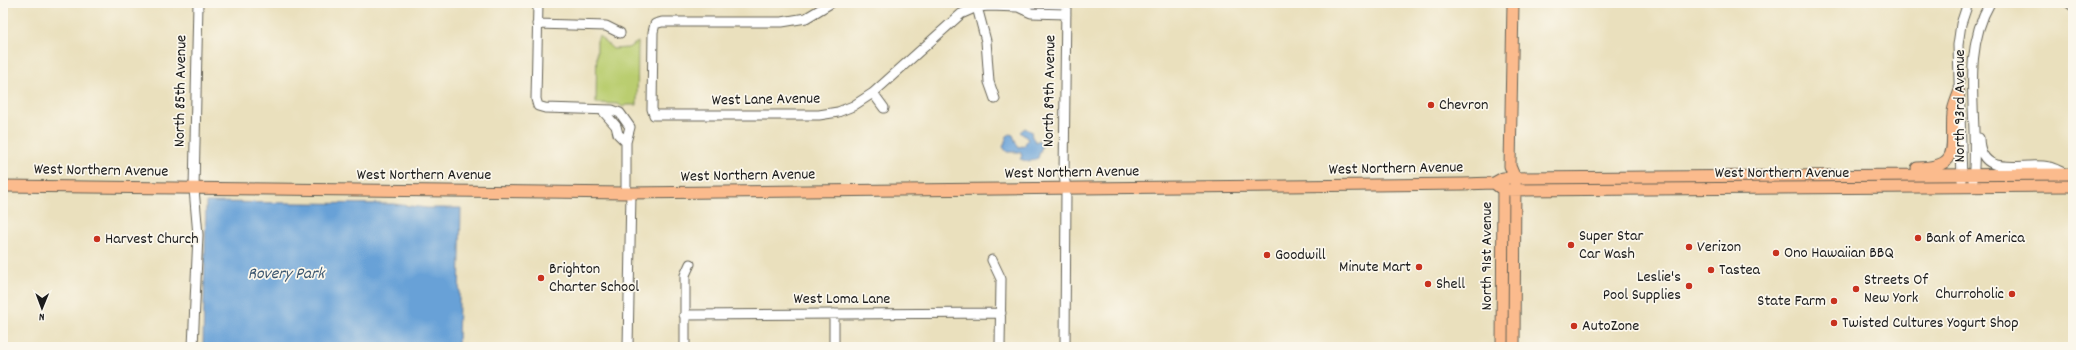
<svg xmlns="http://www.w3.org/2000/svg" width="2076" height="350" font-family="Dekko,sans-serif">
<rect width="100%" height="100%" fill="#fbf7ec"/>
<filter id="ink" filterUnits="userSpaceOnUse"><feTurbulence type="fractalNoise" baseFrequency=".025" numOctaves="2"/><feDisplacementMap in="SourceGraphic" scale="8" xChannelSelector="R" yChannelSelector="G"/><feConvolveMatrix kernelMatrix="1 2 1 2 8 2 1 2 1" color-interpolation-filters="sRGB"/></filter>
<filter id="wash" filterUnits="userSpaceOnUse"><feTurbulence type="fractalNoise" baseFrequency=".012" numOctaves="4" result="noise"/><feDisplacementMap in="SourceGraphic" scale="16" xChannelSelector="R" yChannelSelector="G"/><feGaussianBlur stdDeviation="0.9" result="paint"/><feColorMatrix in="noise" values="0 0 0 0 0 0 0 0 0 0 0 0 0 0 0 0 0 1.4 0 .05"/><feComposite in="paint" operator="in"/></filter>
<g filter="url(#wash)">
<rect width="100%" height="100%" fill="#eae0bd"/>
<!-- green -->
<path fill="#bacd70" stroke="#6b7446" d="M599,36L613,49L628,48L638,42L637,105H626L623,107L618,104L596,103L597,41Z"/>
<!-- water -->
<path fill="#68a1d7" stroke="#425e7a" d="M1025,128L1031,131L1032,137L1036,142L1039,140L1042,146L1038,158L1029,162L1020,159L1022,156L1020,152H1007L1003,147L1007,136L1010,134L1013,135L1018,147L1024,146L1028,139L1020,132Z
M206,202L393,204L427,208H461L458,347H203Z"/>
</g>
<g filter="url(#ink)">
<g fill="none" stroke-linecap="round" stroke-linejoin="round">
<defs>
<path id="minor" d="M538,3L536,99L538,106L545,108L612,110L620,113L630,127L626,142V193
M831,3L806,18L782,22H662L655,24L653,32L652,109L654,115H819L838,112L853,106L873,93L961,14L977,7L990,6L1018,7L1028,3L1066,4
M2069,3L2073,6
M977,7L986,41L989,82L995,99
M1018,7L1031,13L1066,14
M537,24L606,26L620,33
M873,93L884,108
M602,110L616,126L618,134L626,142
M1979,138C1980,181 2024,161 2049,167C2054,168 2059,171 2064,173
M1962,180L1958,45L1961,24L1968,3
M1973,180C1980,123 1959,56 1990,3
M992,260L1001,279L1000,347
M684,315L1001,313
M193,347L198,235L194,189L198,3
M628,347L631,193
M685,347V275L690,264
M834,347V314
M1065,347L1066,189L1064,175L1066,3"/>
<path id="major" d="M1513,3L1510,166L1515,178L1514,347
M1917,168C1963,167 1950,147 1953,113C1953,107 1957,99 1959,93
M1494,183L1503,190L2073,186
M3,186L626,193L1463,184L1494,183L1503,178L2073,174
M1502,347L1503,183"/>
</defs>
<!-- minor casing -->
<use href="#minor" stroke="#646154" stroke-width="11"/>
<!-- major casing -->
<use href="#major" stroke="#646154" stroke-width="13"/>
<!-- minor -->
<use href="#minor" stroke="#fff" stroke-width="9"/>
<!-- major -->
<use href="#major" stroke="#fbbb8d" stroke-width="11"/>
</g>
</g>
<!-- markers -->
<g fill="#c8321e" stroke="#fbf7ec" stroke-width="1.5">
<circle cx="1431" cy="105" r="4"/>
<circle cx="1918" cy="238" r="4"/>
<circle cx="97" cy="239" r="4"/>
<circle cx="1571" cy="245" r="4"/>
<circle cx="1689" cy="247" r="4"/>
<circle cx="1776" cy="253" r="4"/>
<circle cx="1267" cy="255" r="4"/>
<circle cx="1419" cy="267" r="4"/>
<circle cx="1711" cy="270" r="4"/>
<circle cx="541" cy="278" r="4"/>
<circle cx="1428" cy="284" r="4"/>
<circle cx="1689" cy="286" r="4"/>
<circle cx="1856" cy="289" r="4"/>
<circle cx="2012" cy="294" r="4"/>
<circle cx="1834" cy="301" r="4"/>
<circle cx="1834" cy="323" r="4"/>
<circle cx="1574" cy="326" r="4"/>
</g>
<g text-anchor="middle" dominant-baseline="central" stroke-width="3.5" stroke-linejoin="round" paint-order="stroke">
<!-- street labels -->
<g font-size="16" fill="#1c1c1c" stroke="#fbf7ec">
<text transform="translate(181 91) rotate(-89)">North 85th Avenue</text>
<text transform="translate(1050 91) rotate(-89)">North 89th Avenue</text>
<text transform="translate(766 100) rotate(-1)">West Lane Avenue</text>
<text transform="translate(1960 106) rotate(-90)">North 93rd Avenue</text>
<text transform="translate(1396 169) rotate(-1)">West Northern Avenue</text>
<text transform="translate(101 171) rotate(1)">West Northern Avenue</text>
<text transform="translate(1072 173) rotate(-1)">West Northern Avenue</text>
<text x="1782" y="173">West Northern Avenue</text>
<text x="424" y="175">West Northern Avenue</text>
<text transform="translate(748 176) rotate(-1)">West Northern Avenue</text>
<text transform="translate(1487 256) rotate(-90)">North 91st Avenue</text>
<text x="842" y="299">West Loma Lane</text>
</g>
<!-- poi labels -->
<g font-size="16" fill="#1c1c1c" stroke="#fbf7ec" text-anchor="start">
<text x="1439" y="105">Chevron</text>
<text x="1579" y="236">Super Star<tspan x="1579" dy="18">Car Wash</tspan></text>
<text x="1926" y="238">Bank of America</text>
<text x="105" y="239">Harvest Church</text>
<text x="1697" y="247">Verizon</text>
<text x="1784" y="253">Ono Hawaiian BBQ</text>
<text x="1275" y="255">Goodwill</text>
<text x="1411" y="267" text-anchor="end">Minute Mart</text>
<text x="549" y="269">Brighton<tspan x="549" dy="18">Charter School</tspan></text>
<text x="1719" y="270">Tastea</text>
<text x="1681" y="277" text-anchor="end">Leslie's<tspan x="1681" dy="18">Pool Supplies</tspan></text>
<text x="1864" y="280">Streets Of<tspan x="1864" dy="18">New York</tspan></text>
<text x="1436" y="284">Shell</text>
<text x="2004" y="294" text-anchor="end">Churroholic</text>
<text x="1826" y="301" text-anchor="end">State Farm</text>
<text x="1842" y="323">Twisted Cultures Yogurt Shop</text>
<text x="1582" y="326">AutoZone</text>
</g>
<!-- water labels -->
<g font-size="17" font-style="italic" fill="#3e5870" stroke="#fbf7ec">
<text x="286" y="275">Rovery Park</text>
</g>
</g>
<!-- margin -->
<rect width="2076" height="350" fill="none" stroke="#fbf7ec" stroke-width="16"/>
<!-- north arrow -->
<g transform="translate(42 308) rotate(181)" stroke="#fbf7ec" stroke-width="3" paint-order="stroke">
<path d="M0-3L7 15L0 10L-7 15Z" fill="#1c1c1c"/>
<text y="-6" font-size="11" font-weight="bold" text-anchor="middle" fill="#1c1c1c">N</text>
</g>
</svg>
